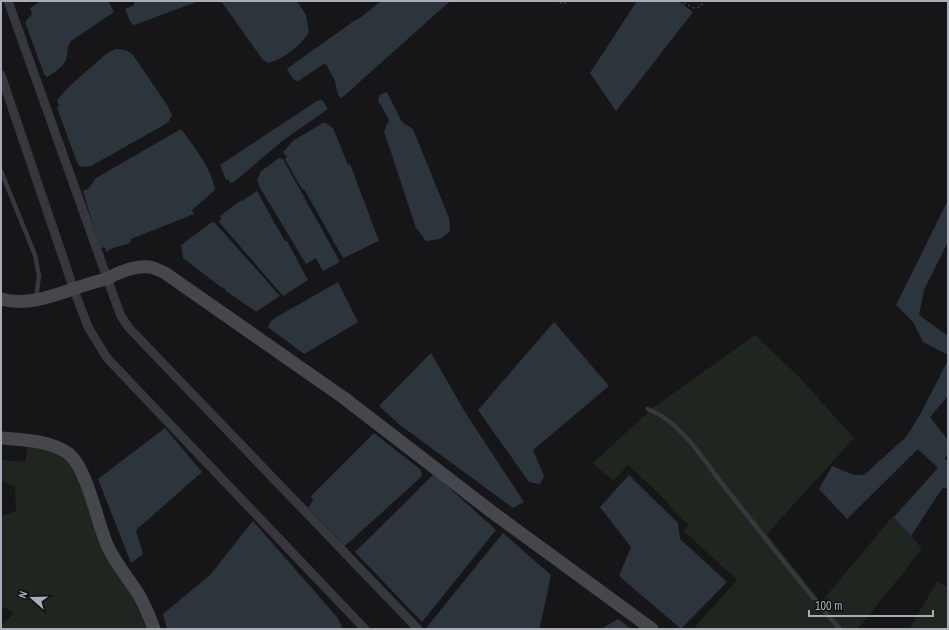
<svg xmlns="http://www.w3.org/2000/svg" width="949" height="630" font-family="'Archivo Narrow',sans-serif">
<rect width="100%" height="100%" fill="#161618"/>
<!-- green -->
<path fill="#1e261f" d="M755,335L800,378L854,438L767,534L821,602L894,515L922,549L858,629H693L737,580L684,531L688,525L657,492L628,465L613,481L593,463L653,408Z
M28,445L48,447L69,460L151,629H1V626L14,613L1,606V516L16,511L15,487L1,481V460L25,462Z
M937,582L948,587V629H909Z"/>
<!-- water -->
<path fill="#2c353c" d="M41,1H108L114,12L71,41C67,47 68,49 67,56C66,66 54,72 47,77L44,74L25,22L32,14L30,8Z
M134,1H199L137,24L133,25L130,21L125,9L134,5Z
M221,1H297L306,15L309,32C301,45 283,60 268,63L263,60Z
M381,1H450L344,96L341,98L338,95L335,81L326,64H324L298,81L294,80L287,70L288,68L354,21L360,18Z
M637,1H678L693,12L616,111L590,73Z
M116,49C124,49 128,50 133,55L167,105L172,115L169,121L162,126L91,166L81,167L78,165L57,108L59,106L57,100C66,89 77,79 89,69C98,62 104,53 116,49Z
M387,92L402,122L413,129L449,218L450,231L440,239L426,241L416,228L384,131L389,120L381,105L378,102L380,95Z
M321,100L323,101L328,109L282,141L234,182L230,183L228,179L226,180L220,165L317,101Z
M323,123H326L333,128L348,165L350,164L379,241L343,258L304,189H302L285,159L287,157L283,152L294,140Z
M181,129C193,145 213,171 215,190L192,210L194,214L131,239L130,243L113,248L106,252L105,247L100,248L83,191L89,188L96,178Z
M279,158L283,159L340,262L323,271L316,258L306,264L259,186L257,178L260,175V172Z
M257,191L274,222V224L276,225L285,241H287L308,280L283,296L219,222L221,219L220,216L240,201H242Z
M948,200V242L924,290L919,315L948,336V355L923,342L913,322L896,305Z
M212,222L215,223L280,296L257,311H255L226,291L224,288L221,287L183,258L181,245Z
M338,282L358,322L304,354L268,327L271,321L275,318Z
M554,322L609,386L533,450L544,476L540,484L529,482L478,410Z
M431,353L465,412L524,502L513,508L400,425L379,406Z
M948,360V396L930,417L948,440V452L945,459L948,462V490L943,487L911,536L894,517L938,468L918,449L847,519L819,489L832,466L854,475H864L906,437L921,413Z
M165,428L202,472L136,530L143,554L131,563L98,479Z
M374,433L420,469L422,474L420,478L346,545L340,547V541L308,508L313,500L311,496Z
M434,474L496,530L422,622L355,552Z
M629,475L678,523L680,539L727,582L681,629L619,576L631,547L600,507Z
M253,521L337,617L343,629H167L163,614L210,575Z
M503,533L551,575L540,627L537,629H429L427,627Z
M618,619L631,629H601Z"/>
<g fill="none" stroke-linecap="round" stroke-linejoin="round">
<!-- path -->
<path stroke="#3d3f44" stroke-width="1.5" stroke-dasharray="2 3" stroke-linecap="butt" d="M555,1L564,4L569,1
M679,1L694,8L700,7L704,1"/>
<!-- lane -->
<path stroke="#37383d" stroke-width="4.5" d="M1,171L35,255L39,276L36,298
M648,409C654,412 661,415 666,419C693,439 710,470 731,495C767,540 802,586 840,629"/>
<!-- street -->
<path stroke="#37383d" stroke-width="9" d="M8,1L115,300L121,316L129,328L418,629
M1,75L74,290L88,327L107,358L365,629"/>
<!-- secondary -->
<path stroke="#45474d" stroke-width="13" d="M1,299C37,309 72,286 107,279C118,272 137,265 150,267C155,268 161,271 165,273L344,398L492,512L652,629
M1,438C23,440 50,440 69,454C88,470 97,523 108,547C116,564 129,579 139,595C145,606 150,617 154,629"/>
</g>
<!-- border -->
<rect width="949" height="630" fill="none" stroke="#a8adb8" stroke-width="4"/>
<!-- north arrow -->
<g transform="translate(32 598) rotate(290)" stroke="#111113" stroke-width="3" paint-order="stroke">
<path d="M0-3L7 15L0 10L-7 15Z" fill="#a8adb8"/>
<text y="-6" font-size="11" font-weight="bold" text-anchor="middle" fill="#a8adb8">N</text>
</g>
<!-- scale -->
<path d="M809 610v6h124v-6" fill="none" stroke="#a8adb8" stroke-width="2"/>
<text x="815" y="610" font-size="12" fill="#a8adb8" stroke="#111113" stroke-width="3" paint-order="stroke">100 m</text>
</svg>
